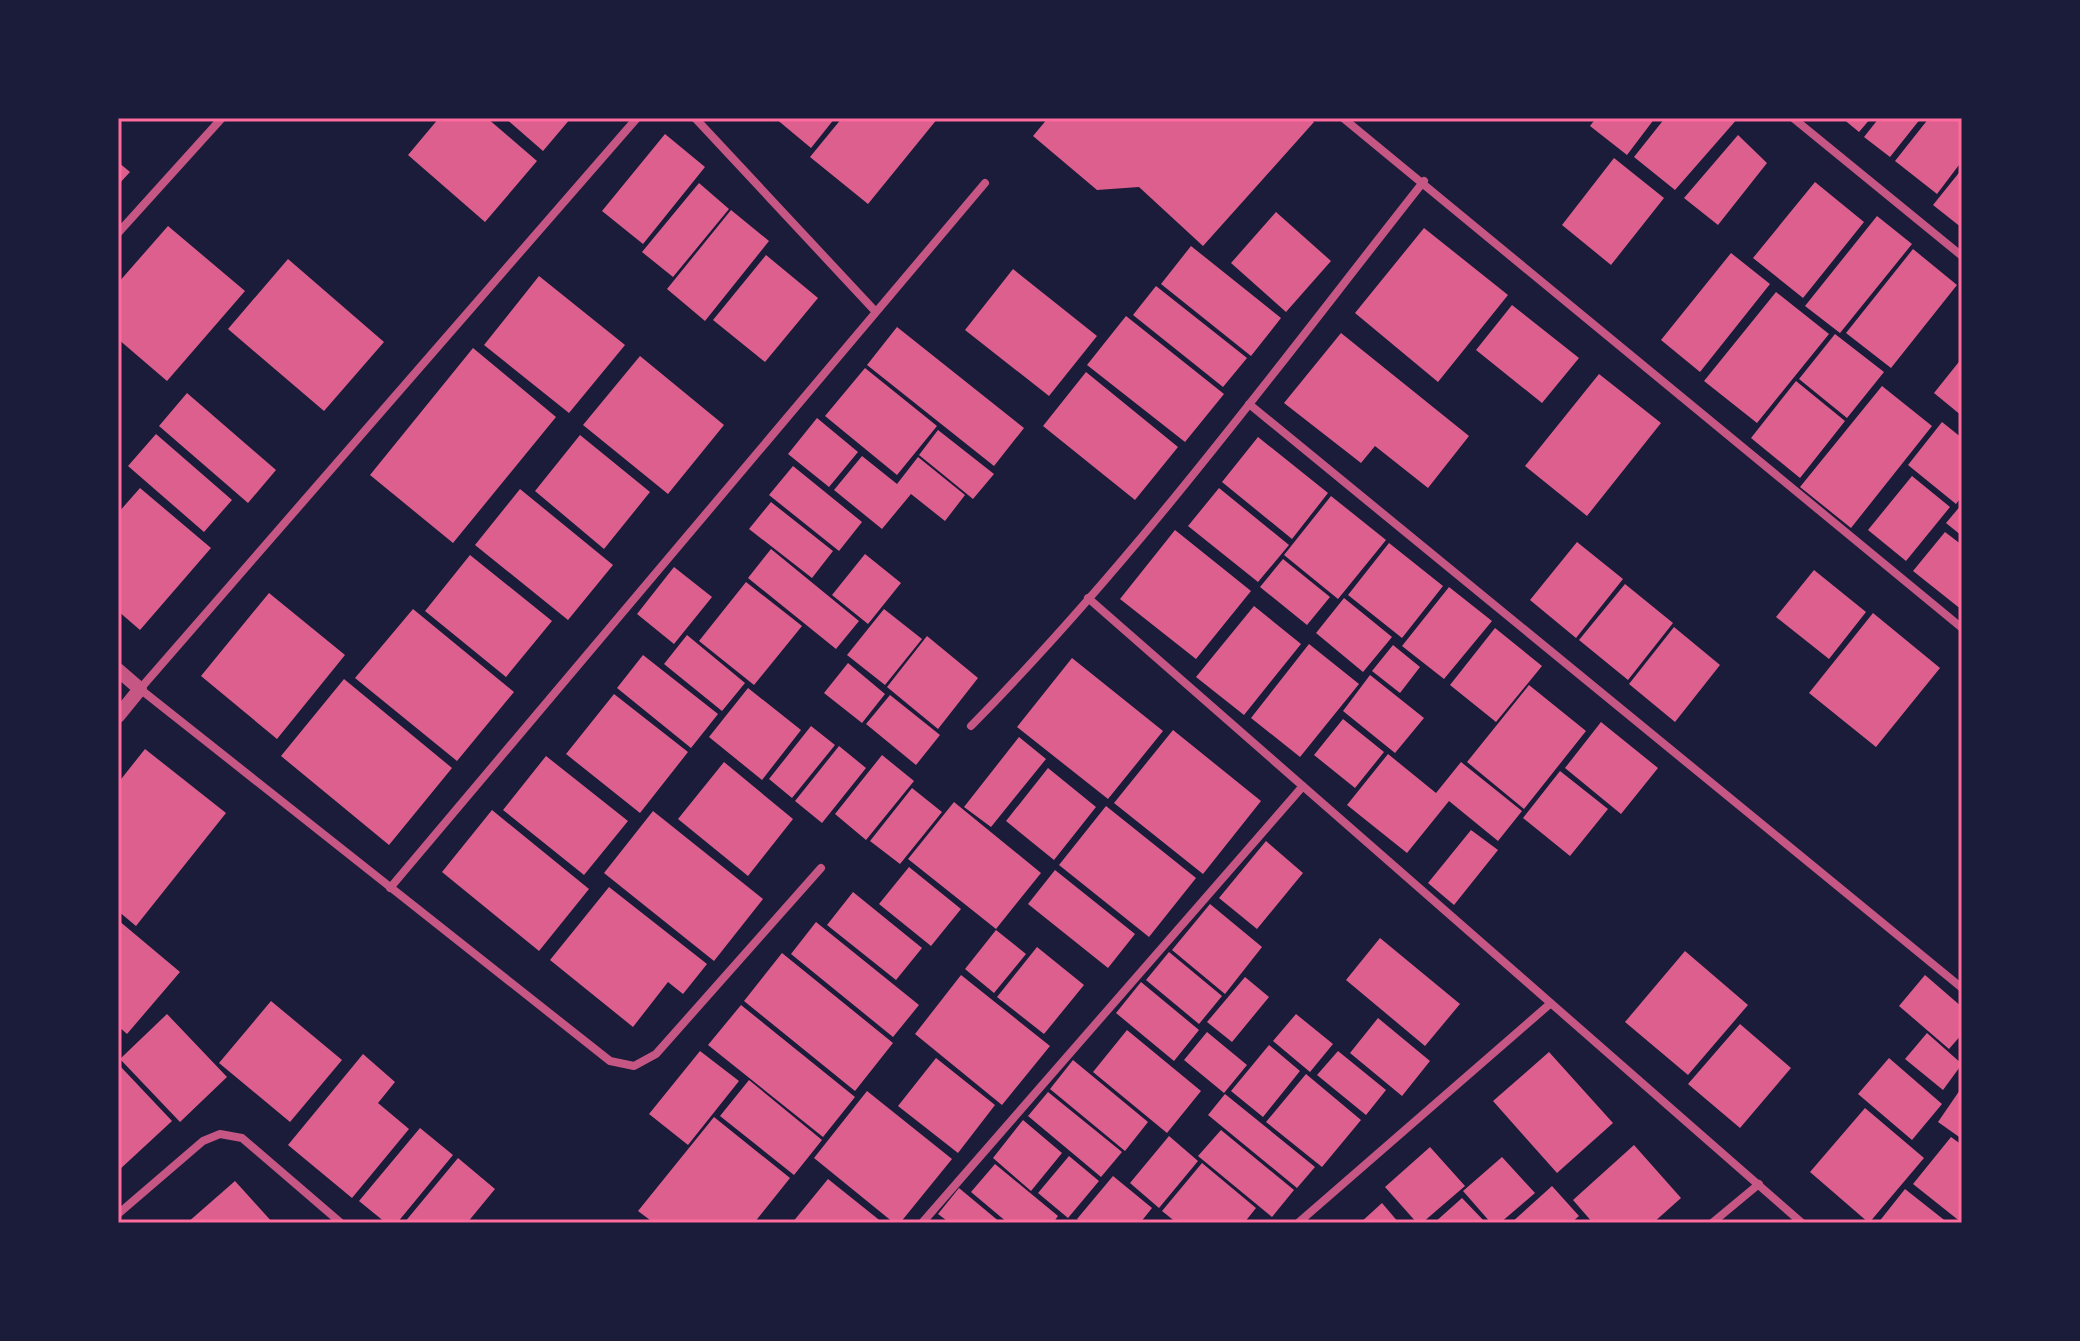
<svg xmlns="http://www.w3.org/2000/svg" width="2080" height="1341" font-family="Ubuntu,sans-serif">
<rect width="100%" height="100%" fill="#1b1b3a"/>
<!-- building -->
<path fill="#dd5f8e" d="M439,118H487L537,161L485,222L408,155Z
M505,118H571L543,151Z
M775,118H835L811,148Z
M842,118H938L868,204L810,157Z
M1048,118H1308L1314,122L1203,246L1139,187L1097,190L1033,136Z
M1596,118H1655L1627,155L1590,126Z
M1665,118H1738L1675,190L1634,157Z
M1842,118H1871L1859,132Z
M1879,118H1921L1890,157L1864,137Z
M1929,118H1962V161L1937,194L1895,161Z
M665,134L705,167L643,244L602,211Z
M1738,135L1767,163L1718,225L1684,198Z
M1614,158L1664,198L1611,265L1562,225Z
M118,162L130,172L118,185Z
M1962,169V228L1933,205Z
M1815,182L1864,222L1803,298L1753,258Z
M699,183L729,209L673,277L642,252Z
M731,210L769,241L705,321L667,289Z
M1276,212L1331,261L1286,312L1231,263Z
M1877,216L1912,244L1840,333L1805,306Z
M168,226L245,291L167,381L118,339V283Z
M1424,228L1508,295L1438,382L1355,313Z
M1191,246L1281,318L1251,356L1161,284Z
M1913,249L1957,285L1891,368L1846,333Z
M1731,253L1770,284L1700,372L1661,340Z
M766,255L818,298L765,362L713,320Z
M288,259L384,342L324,411L228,329Z
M1013,269L1097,336L1049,396L965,330Z
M539,276L625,345L569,413L484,345Z
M1156,286L1247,358L1223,387L1133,315Z
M1776,292L1829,334L1757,423L1704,381Z
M1512,305L1579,358L1542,403L1476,350Z
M1126,316L1224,394L1185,442L1087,365Z
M897,327L1024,428L994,466L867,365Z
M1341,333L1469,436L1428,488L1375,446L1361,463L1284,403Z
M1835,334L1884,372L1847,418L1799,379Z
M473,348L556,417L453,543L370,475Z
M640,356L724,425L668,494L583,425Z
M1962,358V416L1934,393Z
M865,368L937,426L897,475L825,416Z
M1086,372L1178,447L1135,500L1043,426Z
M1599,374L1661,423L1587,516L1525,466Z
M1796,381L1845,421L1800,478L1751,438Z
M1882,386L1932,426L1851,528L1800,487Z
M187,393L276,470L248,503L159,426Z
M817,418L858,452L829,487L788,454Z
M1942,422L1962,438V496L1956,504L1908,465Z
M938,430L994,474L973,499L919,455Z
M156,434L232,500L204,532L128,466Z
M580,435L650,492L604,549L535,491Z
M1258,437L1328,493L1292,539L1222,482Z
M862,456L897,484L918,457L965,495L945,521L911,494L882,529L834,490Z
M793,466L862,522L839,551L769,495Z
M1912,476L1950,507L1906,561L1868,530Z
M140,488L211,548L140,630L118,611V513Z
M1219,488L1289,545L1258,582L1188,526Z
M520,489L613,565L568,620L475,545Z
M1331,496L1386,540L1338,599L1284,555Z
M771,502L833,551L812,578L749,529Z
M1962,504V536L1946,523Z
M1175,530L1251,591L1196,659L1120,599Z
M1945,532L1962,545V610L1913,571Z
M1577,542L1623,579L1576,638L1530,600Z
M1389,543L1443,586L1402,638L1348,595Z
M771,549L859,621L836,649L748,578Z
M865,554L901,583L868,624L832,595Z
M470,555L552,621L506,677L425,611Z
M1283,559L1330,597L1307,625L1260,587Z
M674,567L712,597L674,644L637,614Z
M1814,570L1866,612L1829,659L1776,617Z
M746,582L802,626L754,685L699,641Z
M1625,584L1673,623L1628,680L1579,640Z
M1449,587L1492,621L1444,679L1402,646Z
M269,593L345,655L277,739L201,676Z
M1344,598L1392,637L1363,672L1316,633Z
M1254,606L1301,644L1244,715L1196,677Z
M413,609L514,692L457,761L355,678Z
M884,609L922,639L885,685L847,655Z
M1873,613L1940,668L1876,747L1809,693Z
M1674,627L1720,665L1675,722L1629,684Z
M1495,628L1542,666L1496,722L1450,685Z
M687,635L745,683L722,711L664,664Z
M927,636L978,678L938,729L887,687Z
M1309,644L1359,684L1300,757L1251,718Z
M1393,645L1420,667L1400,693L1372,671Z
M643,655L718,714L691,748L617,688Z
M1072,658L1163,731L1108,799L1017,727Z
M848,663L885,694L862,723L824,693Z
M1370,675L1424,718L1395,753L1343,711Z
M344,679L452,768L389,845L281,756Z
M1529,685L1586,731L1524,809L1467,762Z
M748,688L801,730L762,780L709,737Z
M614,694L688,752L640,813L566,754Z
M890,695L940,735L916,765L866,724Z
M1343,719L1384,752L1355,788L1314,755Z
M1601,722L1658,768L1621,814L1565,768Z
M811,726L835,745L792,798L769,779Z
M1173,730L1261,801L1203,874L1114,803Z
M1019,737L1046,759L991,827L964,807Z
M839,746L866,768L822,823L795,801Z
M145,749L226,813L136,926L118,911V783Z
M1388,754L1436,793L1461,762L1522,811L1498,841L1449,801L1407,853L1347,805Z
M882,755L914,781L866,840L835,814Z
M546,756L628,821L584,875L503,810Z
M724,762L793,819L748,876L678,819Z
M1048,768L1096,807L1054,860L1006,821Z
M1560,771L1608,809L1570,856L1523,818Z
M912,788L942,812L900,864L870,841Z
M954,802L1041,873L996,929L908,859Z
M1106,806L1196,878L1149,937L1059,865Z
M492,810L589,889L539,951L442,872Z
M653,811L763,899L714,961L604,873Z
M1471,830L1498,850L1454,905L1428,883Z
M1266,841L1303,873L1257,929L1219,898Z
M909,867L961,909L931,946L879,904Z
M1055,870L1135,934L1108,968L1028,904Z
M609,887L707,964L683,994L668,982L633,1027L550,960Z
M853,892L922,948L896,980L827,925Z
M1210,904L1262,947L1225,994L1172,950Z
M118,920L180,972L127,1034L118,1026Z
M816,922L919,1005L893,1037L791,954Z
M996,930L1026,954L994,993L965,969Z
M1380,938L1460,1004L1425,1046L1346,980Z
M1037,947L1084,985L1044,1034L997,997Z
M1685,951L1748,1005L1688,1075L1625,1022Z
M1169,952L1222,996L1199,1024L1146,980Z
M782,953L893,1043L855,1091L744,1001Z
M961,975L1050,1046L1002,1105L915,1034Z
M1925,975L1962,1007V1034L1949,1049L1899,1006Z
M1245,977L1269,997L1232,1042L1207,1022Z
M1141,982L1199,1030L1174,1061L1116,1013Z
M271,1001L342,1060L290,1122L219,1063Z
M741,1005L855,1097L823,1137L708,1045Z
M167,1014L227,1077L180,1122L120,1059Z
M1296,1014L1333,1044L1310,1072L1273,1041Z
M1378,1018L1430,1061L1402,1096L1350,1053Z
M1740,1024L1791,1068L1740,1128L1688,1084Z
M1127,1030L1201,1091L1167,1133L1093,1072Z
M1207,1032L1247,1065L1224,1093L1184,1060Z
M1927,1033L1962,1064L1943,1090L1905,1059Z
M1269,1045L1300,1071L1263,1117L1231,1091Z
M700,1051L739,1081L688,1145L649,1114Z
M1338,1051L1386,1090L1366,1115L1317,1075Z
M1549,1052L1613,1123L1557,1173L1493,1101Z
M363,1054L395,1082L378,1103L409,1129L352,1198L288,1145Z
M936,1058L995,1105L958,1153L898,1106Z
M1889,1058L1942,1104L1912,1140L1858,1094Z
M1073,1060L1148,1122L1125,1151L1050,1089Z
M120,1066L172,1121L118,1171V1068Z
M1306,1074L1361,1120L1322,1167L1266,1122Z
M749,1080L822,1140L794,1175L720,1116Z
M1962,1087V1139L1938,1122Z
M867,1091L952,1159L900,1223H894L814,1158Z
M1048,1092L1122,1152L1101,1177L1028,1116Z
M1225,1094L1315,1167L1297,1188L1208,1115Z
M1865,1108L1924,1158L1869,1223L1810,1172Z
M714,1117L790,1178L754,1223H654L638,1211Z
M1023,1120L1062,1153L1031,1191L993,1158Z
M420,1128L453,1155L397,1223H386L359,1201Z
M1221,1130L1294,1190L1272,1217L1198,1156Z
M1169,1136L1198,1161L1159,1208L1130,1183Z
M1951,1137L1962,1145V1223L1913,1184Z
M1634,1145L1681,1198L1653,1223H1593L1573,1200Z
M1430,1147L1465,1186L1422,1223H1417L1385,1187Z
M1069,1156L1099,1181L1068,1218L1038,1193Z
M1502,1157L1535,1193L1500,1223H1491L1463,1191Z
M458,1158L495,1189L467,1223H404Z
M1202,1163L1256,1208L1244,1223H1177L1162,1211Z
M995,1164L1058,1216L1053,1223H1008L971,1192Z
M1113,1176L1152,1208L1140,1223H1082L1077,1219Z
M828,1179L883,1223H792Z
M235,1181L273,1223H187Z
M1552,1186L1579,1216L1571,1223H1511Z
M959,1188L1001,1223H950L938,1214Z
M1905,1189L1948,1223H1878Z
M1462,1198L1486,1223H1434Z
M1382,1203L1399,1223H1360Z"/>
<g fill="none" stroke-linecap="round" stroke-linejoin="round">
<!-- minor -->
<path stroke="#c65784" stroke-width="8" d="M637,118L140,689L610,1061L634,1066L656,1054L821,868
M695,118L875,311
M1343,118L1962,628
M1793,118L1962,256
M118,233L222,118
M1249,404L1962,988
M1088,598L1802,1223
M971,726C1137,558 1278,366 1424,181
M390,888L985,183
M118,1214L203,1141L220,1134L242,1138L341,1223
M922,1223L1303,786
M1298,1223L1551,1003
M1712,1223L1759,1184"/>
<!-- tertiary -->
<path stroke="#c65784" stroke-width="14" d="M118,670L140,689L118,716"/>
</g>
<!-- border -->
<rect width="2080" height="1341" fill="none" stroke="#1b1b3a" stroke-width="240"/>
<rect x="120" y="120" width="1840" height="1101" fill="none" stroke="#ff6b9d" stroke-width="3"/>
</svg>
